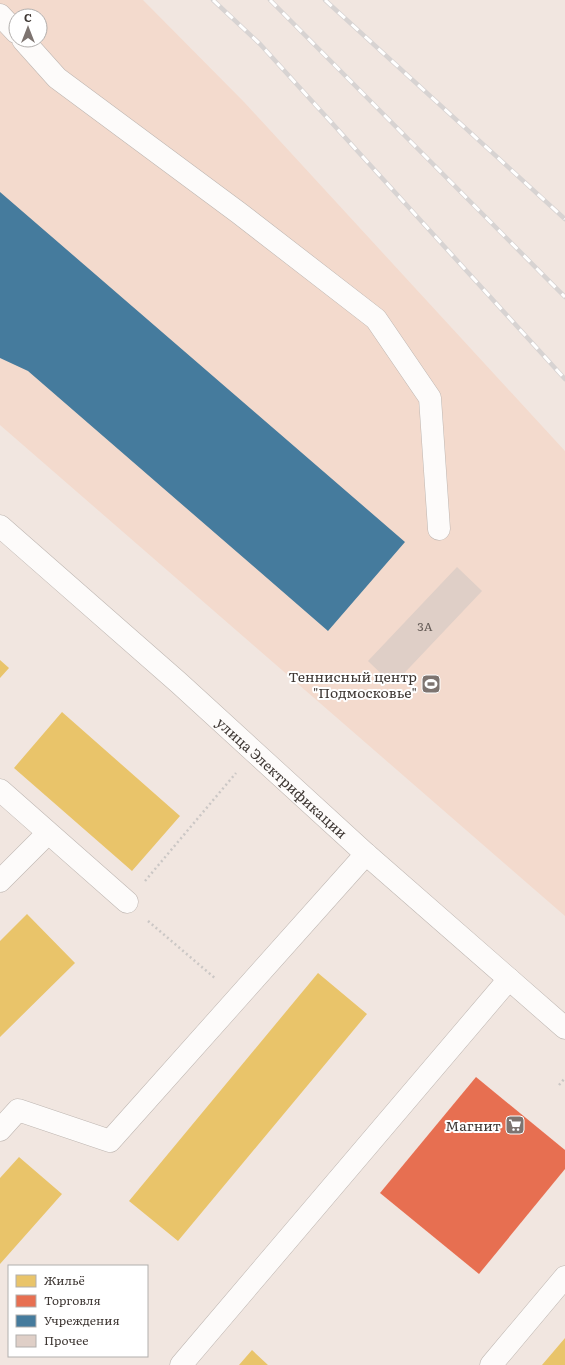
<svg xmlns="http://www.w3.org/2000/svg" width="565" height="1365" font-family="Literata,serif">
<rect width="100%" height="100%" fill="#f1e6e0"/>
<!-- green -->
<path fill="#f3dacd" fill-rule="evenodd" d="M0,0H143L244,102L565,451V916L0,425ZM16,16H40V40H16Z"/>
<!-- homes -->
<path fill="#e9c46a" d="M0,660L9,668L0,678Z
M62,712L180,816L132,871L14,768Z
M27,914L75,963L0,1037V941Z
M318,973L367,1014L178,1241L129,1201Z
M19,1157L62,1194L0,1264V1178Z
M565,1338V1365H542Z
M252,1350L268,1365H239Z"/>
<!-- shops -->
<path fill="#e76f51" d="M476,1077L565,1150V1169L479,1274L380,1193Z"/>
<!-- public -->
<path fill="#457b9d" d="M0,192L405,542L328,631L28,371L0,358Z"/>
<!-- building -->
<path fill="#dfcfc7" d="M457,567L482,591L393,685L368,661Z"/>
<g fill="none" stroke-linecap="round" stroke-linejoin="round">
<defs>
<path id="minor" d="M0,15L16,32
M23,40L57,78L239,213L376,319L430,398L439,529
M0,790L127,902
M0,881L48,833
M0,1130L18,1110L110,1141L366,854
M181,1365L509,979
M491,1365L565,1277"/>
<g id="major">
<path id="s1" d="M0,526L179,683L366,854L565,1028"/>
</g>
</defs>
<!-- minor casing -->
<use href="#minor" stroke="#beb6b1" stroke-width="23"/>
<!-- major casing -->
<use href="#major" stroke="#beb6b1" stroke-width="23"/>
<!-- path -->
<path stroke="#cbc7c5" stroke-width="2.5" stroke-dasharray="2 3" stroke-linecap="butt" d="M145,881L236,773
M148,921L216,979
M559,1085L565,1078"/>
<!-- minor -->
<use href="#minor" stroke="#fdfbfa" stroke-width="22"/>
<!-- major -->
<use href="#major" stroke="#fdfbfa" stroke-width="22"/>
<defs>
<path id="rail" d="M213,0L260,44L565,379
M270,0L565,297
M325,0L565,219"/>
</defs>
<!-- rail casing -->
<use href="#rail" stroke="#d7d3d2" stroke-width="4.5"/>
<!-- rail -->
<use href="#rail" stroke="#fff" stroke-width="3" stroke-dasharray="9" stroke-linecap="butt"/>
</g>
<!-- icons -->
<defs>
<symbol id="stadium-square" viewBox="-11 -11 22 22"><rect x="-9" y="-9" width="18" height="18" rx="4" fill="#7d7470" stroke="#fff"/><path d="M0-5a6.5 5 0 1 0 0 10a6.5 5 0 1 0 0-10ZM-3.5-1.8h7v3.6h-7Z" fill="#fff"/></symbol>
<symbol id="supermarket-square" viewBox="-11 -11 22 22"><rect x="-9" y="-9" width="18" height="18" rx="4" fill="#7d7470" stroke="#fff"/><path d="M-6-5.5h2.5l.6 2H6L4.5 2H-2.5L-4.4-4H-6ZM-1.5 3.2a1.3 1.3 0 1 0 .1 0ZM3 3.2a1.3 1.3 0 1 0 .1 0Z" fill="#fff"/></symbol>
</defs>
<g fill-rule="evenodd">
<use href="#stadium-square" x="420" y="673" width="22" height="22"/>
<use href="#supermarket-square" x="504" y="1114" width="22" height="22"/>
</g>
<g text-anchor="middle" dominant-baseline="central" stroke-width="4" stroke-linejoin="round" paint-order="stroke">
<!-- number labels -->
<g font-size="12" fill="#665d58">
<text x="425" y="626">3А</text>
</g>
<!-- poi labels -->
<g font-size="14" fill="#3e3733" stroke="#fff" text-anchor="end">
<text x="417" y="676">Теннисный центр<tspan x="417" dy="16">"Подмосковье"</tspan></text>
<text x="501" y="1125">Магнит</text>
</g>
<!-- street labels -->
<g font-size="14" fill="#3e3733" stroke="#fff">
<text stroke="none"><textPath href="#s1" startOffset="378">улица Электрификации</textPath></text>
</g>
</g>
<!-- legend -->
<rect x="8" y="1265" width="140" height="92" fill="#ffffff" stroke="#b2afad"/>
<rect x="16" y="1275" width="20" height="12" fill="#e9c46a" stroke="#b2afad"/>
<text x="44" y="1285" font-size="12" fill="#3e3733">Жильё</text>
<rect x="16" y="1295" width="20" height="12" fill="#e76f51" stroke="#b2afad"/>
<text x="44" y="1305" font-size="12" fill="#3e3733">Торговля</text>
<rect x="16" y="1315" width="20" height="12" fill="#457b9d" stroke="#b2afad"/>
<text x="44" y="1325" font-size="12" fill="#3e3733">Учреждения</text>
<rect x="16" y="1335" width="20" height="12" fill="#dfcfc7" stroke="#b2afad"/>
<text x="44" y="1345" font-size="12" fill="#3e3733">Прочее</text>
<!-- north arrow -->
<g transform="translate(28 28)"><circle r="19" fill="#ffffff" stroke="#b2afad"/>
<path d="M0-3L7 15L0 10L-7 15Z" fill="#7d7470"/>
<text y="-6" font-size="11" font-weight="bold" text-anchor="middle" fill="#3e3733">С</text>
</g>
</svg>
